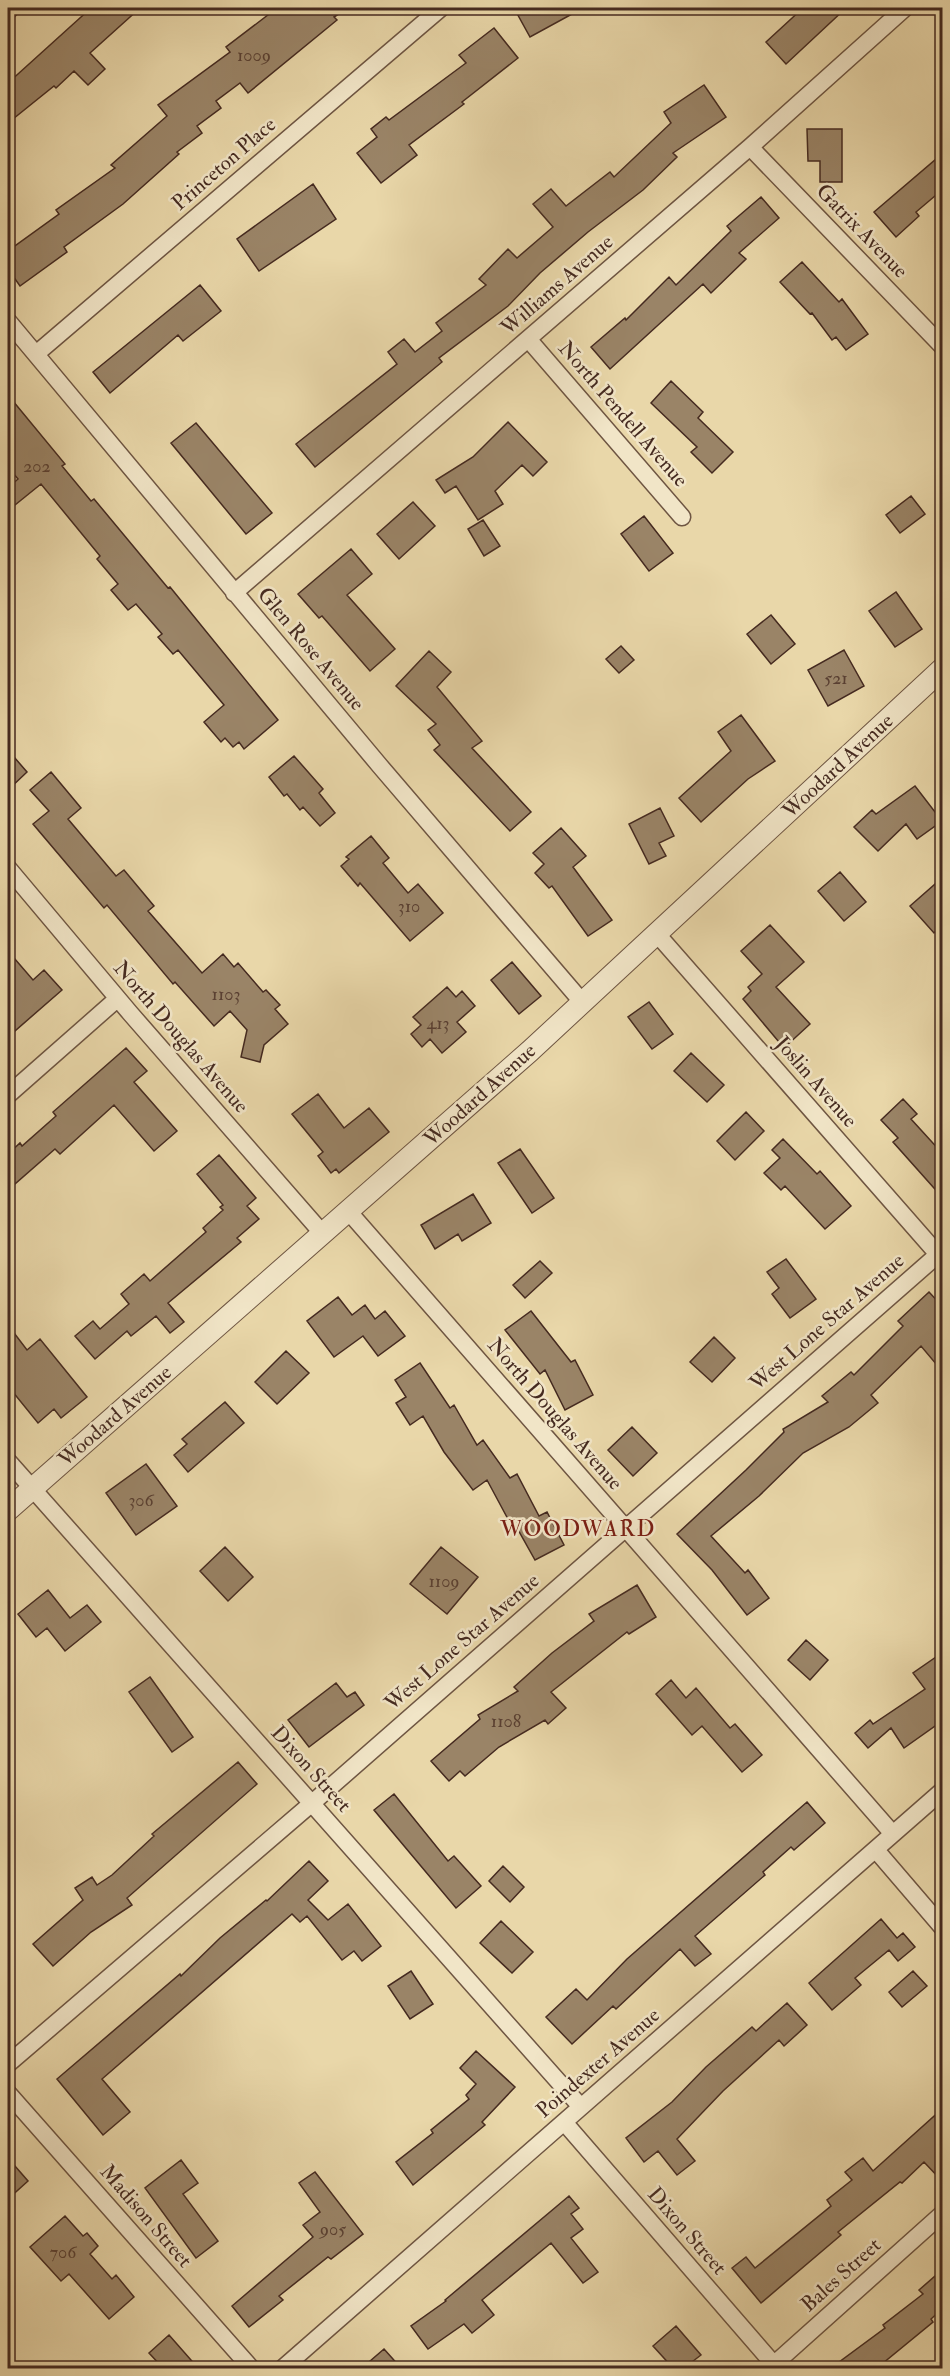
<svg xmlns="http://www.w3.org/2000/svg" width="950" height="2376" font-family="'IM FELL Double Pica',serif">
<rect width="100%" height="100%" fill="#e9d7a9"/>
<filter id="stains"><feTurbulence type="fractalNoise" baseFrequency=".00333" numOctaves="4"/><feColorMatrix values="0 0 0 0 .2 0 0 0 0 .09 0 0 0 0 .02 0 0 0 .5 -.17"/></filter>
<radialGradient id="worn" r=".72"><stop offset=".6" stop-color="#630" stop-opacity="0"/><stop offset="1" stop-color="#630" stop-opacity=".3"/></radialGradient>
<!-- building -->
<path fill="#9a8467" stroke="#452a20" stroke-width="1.5" d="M91,8H140L90,53L105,69L88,85L74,71L56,88L54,86L8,123V83Z
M277,8H348L334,17L337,20L248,93L240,83L216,101L221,108L197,126L202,133L177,152L179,154L123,204L64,247L67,252L20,286L8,269V251L59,214L56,210L115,168L111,165L167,116L158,105L230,52L226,47Z
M514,8H583L530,37Z
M803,8H846L786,64L766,42Z
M494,28L518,58L462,102L464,104L409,145L417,155L381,183L357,153L377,137L371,129L386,117L389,120L466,63L459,55Z
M704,85L726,117L673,153L677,157L643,190L588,232L540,273L508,306L439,358L442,362L315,467L296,444L397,364L388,352L404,339L415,352L442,331L436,323L486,285L479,279L508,249L517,258L553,227L533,204L551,189L566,206L610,172L614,177L671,123L664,112Z
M807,129H842V182H820V161H808Z
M942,154V190L916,212L919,216L896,237L874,212Z
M313,184L336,219L259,271L237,239Z
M761,197L779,218L739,253L746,259L711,293L703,284L610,369L591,347L625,318L626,320L669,277L676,285L731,231L727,226Z
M802,262L839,302L842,299L868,334L846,350L836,337L832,340L812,313L810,314L780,282Z
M200,285L221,311L183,341L178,335L110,393L93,372Z
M671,381L703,412L698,418L733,452L712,473L691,452L697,447L651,403Z
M8,395L65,464L62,466L91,501L94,499L168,588L170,587L278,720L244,749L239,742L233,747L225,738L221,742L204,722L224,705L178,650L173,654L158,637L162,634L136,604L128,610L111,590L118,584L97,559L100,556L41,484L15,505L8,496V488L18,479L8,467Z
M508,422L547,462L533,476L522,465L495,491L503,504L478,520L456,486L445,493L436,480L473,457Z
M196,423L272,513L246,534L171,443Z
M911,496L925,514L900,533L886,515Z
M413,502L435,526L399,559L377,534Z
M644,516L673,553L649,571L621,534Z
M483,520L500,546L484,556L468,529Z
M351,549L372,574L347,595L395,649L370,671L322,616L319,618L298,594Z
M896,592L922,629L895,647L869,611Z
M771,615L795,644L771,664L747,634Z
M621,646L634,660L619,673L606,659Z
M844,650L864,686L828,706L808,670Z
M429,651L451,672L437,687L482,741L472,748L531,812L510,831L434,750L440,745L428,730L436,724L396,686Z
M741,715L775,761L748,779L701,822L679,798L731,751L718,732Z
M8,750L27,772L8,790Z
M294,756L323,789L319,793L335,813L320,826L303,807L300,810L287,794L284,796L269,777Z
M51,772L81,808L68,819L116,876L124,870L154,906L148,911L202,973L223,954L234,967L238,963L263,992L266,990L280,1005L275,1009L288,1024L264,1045L260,1062L241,1057L247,1030L230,1011L214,1026L175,982L173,984L107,905L104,908L33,824L49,811L30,790Z
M915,786L942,821L917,839L906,824L878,851L854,827L872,810L876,814Z
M660,808L674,836L659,843L666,856L649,864L629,824Z
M561,828L586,856L573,867L612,920L588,936L552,886L549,888L535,873L544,864L533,853Z
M371,836L389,858L383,863L408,893L418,884L443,913L410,941L360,883L358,886L341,866L349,859L346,857Z
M840,872L866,902L844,921L818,891Z
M942,878V925L934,933L910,906Z
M770,925L804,962L776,987L810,1024L784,1048L743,999L751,991L748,987L762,974L741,951Z
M8,951L33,980L44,970L62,990L8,1037Z
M512,962L541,996L519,1014L491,980Z
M447,987L456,997L462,991L475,1006L457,1022L466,1032L442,1053L430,1039L422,1047L411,1034L421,1025L413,1017Z
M649,1002L673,1034L652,1049L628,1017Z
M126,1048L147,1071L134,1082L177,1131L154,1151L114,1105L60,1154L55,1149L8,1190V1154L20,1143L22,1146L56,1116L53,1112Z
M691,1053L724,1085L707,1102L674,1071Z
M318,1094L344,1128L369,1108L389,1132L339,1173L336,1169L331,1173L318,1156L323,1152L292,1114Z
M903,1099L917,1114L911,1119L942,1153V1197L893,1142L898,1138L881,1120Z
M746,1112L764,1131L735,1160L717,1141Z
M783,1139L817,1174L820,1171L851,1206L825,1229L785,1186L781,1190L764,1173L780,1158L772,1150Z
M520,1149L554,1198L532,1213L498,1163Z
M219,1155L256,1198L247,1206L259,1219L237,1238L241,1242L168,1303L184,1322L170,1333L156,1316L131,1336L127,1331L95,1359L75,1336L93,1321L100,1329L129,1304L121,1294L144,1274L150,1281L206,1232L203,1228L223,1210L220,1207L223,1205L197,1174Z
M473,1194L491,1223L462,1241L458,1234L435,1249L421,1225Z
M786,1259L816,1299L790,1318L772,1294L779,1288L767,1272Z
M540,1261L552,1273L525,1298L513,1285Z
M929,1292L942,1306V1371L921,1346L871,1395L878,1403L849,1427L803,1453L759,1496L711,1536L745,1573L748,1570L769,1598L747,1615L712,1570L677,1534L746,1470L784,1432L783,1429L828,1402L822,1396L851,1372L854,1375L903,1326L898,1321Z
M338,1297L352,1315L365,1305L375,1319L385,1311L405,1336L378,1356L363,1336L334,1357L307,1321Z
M531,1311L571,1362L575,1360L593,1395L565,1410L545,1370L540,1374L505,1330Z
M8,1325L27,1350L40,1339L87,1397L61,1418L54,1409L38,1423L8,1386Z
M714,1337L735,1358L712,1382L690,1362Z
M286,1351L309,1373L277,1404L255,1382Z
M420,1363L450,1408L454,1405L477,1445L483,1440L510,1478L517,1474L539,1516L547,1512L564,1545L535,1560L512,1519L509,1521L487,1480L473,1490L444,1452L423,1416L410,1425L396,1403L406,1397L395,1380Z
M225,1402L244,1423L188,1472L174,1455L187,1444L182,1439Z
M632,1427L657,1453L633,1476L608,1450Z
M146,1464L177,1506L136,1535L106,1493Z
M225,1547L253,1577L228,1601L200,1571Z
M441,1547L478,1577L447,1614L410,1584Z
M637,1585L656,1617L629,1634L627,1632L551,1692L566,1708L548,1724L545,1720L499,1747L465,1776L460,1771L449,1781L431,1761L480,1719L478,1715L518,1691L514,1687L552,1653L594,1621L589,1614Z
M48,1590L70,1618L87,1605L101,1622L65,1651L47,1628L36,1637L18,1614Z
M806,1640L828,1660L810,1680L788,1660Z
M936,1657L942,1666V1721L904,1748L891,1728L868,1748L855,1733L870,1720L873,1724L925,1689L913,1673Z
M150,1677L193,1737L172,1752L129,1692Z
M671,1680L686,1698L696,1688L730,1728L735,1724L762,1755L742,1772L702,1726L692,1735L656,1694Z
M336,1683L347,1697L355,1692L364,1705L309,1747L288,1720Z
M238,1762L257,1784L127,1898L132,1905L91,1932L53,1966L33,1944L83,1900L75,1888L92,1877L97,1885L112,1875L154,1836L152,1834Z
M394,1794L448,1861L454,1856L481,1886L456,1908L374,1810Z
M807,1802L825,1823L794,1850L791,1847L763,1872L765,1875L695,1936L711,1954L695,1966L680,1949L616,2009L613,2006L572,2044L546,2017L576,1989L587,2000L627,1959Z
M309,1861L328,1881L308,1900L328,1920L348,1904L381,1946L362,1961L354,1951L342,1960L307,1916L300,1922L292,1914L102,2079L130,2112L103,2135L57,2079L180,1974L181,1976L220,1938L266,1900L267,1901Z
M503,1866L524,1887L510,1902L489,1881Z
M881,1919L897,1938L903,1933L915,1947L898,1961L889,1950L855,1978L861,1985L832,2010L809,1983Z
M501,1921L533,1952L512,1973L480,1943Z
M411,1971L433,2004L410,2019L388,1986Z
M913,1971L927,1986L902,2007L889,1992Z
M787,2003L807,2025L784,2046L779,2040L723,2091L677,2139L695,2161L677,2175L658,2151L644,2162L626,2138L672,2102L706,2067L752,2027L756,2031Z
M476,2051L515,2087L482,2122L485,2125L413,2185L396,2162L433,2133L431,2130L469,2099L466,2095L476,2084L460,2068Z
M942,2109V2181L924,2162L902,2183L900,2182L838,2232L841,2235L761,2303L732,2268L746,2257L755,2268L831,2206L827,2200L852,2180L845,2172L863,2158L873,2171Z
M8,2158L28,2181L8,2199Z
M181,2160L198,2183L183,2194L218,2241L196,2258L145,2188Z
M315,2172L363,2234L331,2259L328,2257L279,2296L283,2300L249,2327L232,2306L313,2237L303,2225L320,2212L299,2183Z
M569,2196L579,2208L571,2214L583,2229L571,2238L598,2272L583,2283L551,2243L482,2300L494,2315L472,2333L464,2324L428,2349L411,2326L446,2301L445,2300Z
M65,2216L83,2236L87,2233L98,2246L90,2254L112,2279L116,2275L134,2297L109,2319L69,2274L61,2281L30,2247Z
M942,2270V2309L931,2319L933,2322L877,2368H831L885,2328L883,2325L923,2294L919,2290Z
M676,2326L701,2355L684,2368H673L653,2346Z
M169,2335L198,2368H163L149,2353Z
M384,2349L401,2368H362Z"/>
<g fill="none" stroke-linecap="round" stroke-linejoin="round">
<defs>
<path id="minor" d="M8,11L11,8
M750,147L942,346
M8,321L380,766L583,1003
M529,340L682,517
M36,354L441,8
M234,593L750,147L905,8
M8,868L130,1013L323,1234
M657,934L942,1259
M8,1095L117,999
M349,1212L893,1834
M8,1461L581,2107
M876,1850L942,1927
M8,2064L311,1804L942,1251
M8,2093L251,2368
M564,2122L777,2368
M283,2368L942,1791
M770,2368L942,2214"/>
<path id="tertiary" d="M8,1510L530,1051L942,669"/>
</defs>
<!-- minor casing -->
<use href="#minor" stroke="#6e5542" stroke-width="19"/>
<!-- tertiary casing -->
<use href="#tertiary" stroke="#6e5542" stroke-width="23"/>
<!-- minor -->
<use href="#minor" stroke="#f1e5c7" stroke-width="16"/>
<!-- tertiary -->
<use href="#tertiary" stroke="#f1e5c7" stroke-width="21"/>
</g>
<g text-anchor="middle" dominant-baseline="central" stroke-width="5" stroke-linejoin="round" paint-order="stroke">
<!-- number labels -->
<g font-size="18" fill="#5a4032">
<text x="254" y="55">1009</text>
<text x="37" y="466">202</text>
<text x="836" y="678">521</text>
<text x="409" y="906">310</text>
<text x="226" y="994">1103</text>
<text x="438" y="1023">413</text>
<text x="141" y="1500">306</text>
<text x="444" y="1581">1109</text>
<text x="506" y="1721">1108</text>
<text x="333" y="2229">905</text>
<text x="63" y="2252">706</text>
</g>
<!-- street labels -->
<g font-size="21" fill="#452a20" stroke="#f1e5c7">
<text transform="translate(224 164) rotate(-41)">Princeton Place</text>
<text transform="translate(862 231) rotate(46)">Gatrix Avenue</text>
<text transform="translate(557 285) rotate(-41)">Williams Avenue</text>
<text transform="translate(623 414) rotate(49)">North Pendell Avenue</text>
<text transform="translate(311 649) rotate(50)">Glen Rose Avenue</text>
<text transform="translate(838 766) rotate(-43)">Woodard Avenue</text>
<text transform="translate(181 1037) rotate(49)">North Douglas Avenue</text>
<text transform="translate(816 1082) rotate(49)">Joslin Avenue</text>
<text transform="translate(480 1095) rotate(-42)">Woodard Avenue</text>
<text transform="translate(827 1322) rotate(-41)">West Lone Star Avenue</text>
<text transform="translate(555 1414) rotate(49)">North Douglas Avenue</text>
<text transform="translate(115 1416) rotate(-41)">Woodard Avenue</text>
<text transform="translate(462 1642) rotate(-41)">West Lone Star Avenue</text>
<text transform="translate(311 1769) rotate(48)">Dixon Street</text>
<text transform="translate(598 2063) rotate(-41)">Poindexter Avenue</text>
<text transform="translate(146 2216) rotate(49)">Madison Street</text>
<text transform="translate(687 2231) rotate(49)">Dixon Street</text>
<text transform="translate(841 2275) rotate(-42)">Bales Street</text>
</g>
<!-- neighbourhood labels -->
<g font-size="22" letter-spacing="1.5" fill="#7a1f14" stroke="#f1e5c7">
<text x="578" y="1529">WOODWARD</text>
</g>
</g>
<!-- margin -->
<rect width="950" height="2376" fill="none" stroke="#e9d7a9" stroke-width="30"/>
<rect x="9" y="9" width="932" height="2358" fill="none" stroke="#452a20" stroke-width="3"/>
<rect x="15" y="15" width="920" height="2346" fill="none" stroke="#452a20" stroke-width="1.5"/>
<rect width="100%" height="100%" filter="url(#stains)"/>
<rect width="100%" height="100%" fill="url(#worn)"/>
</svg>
